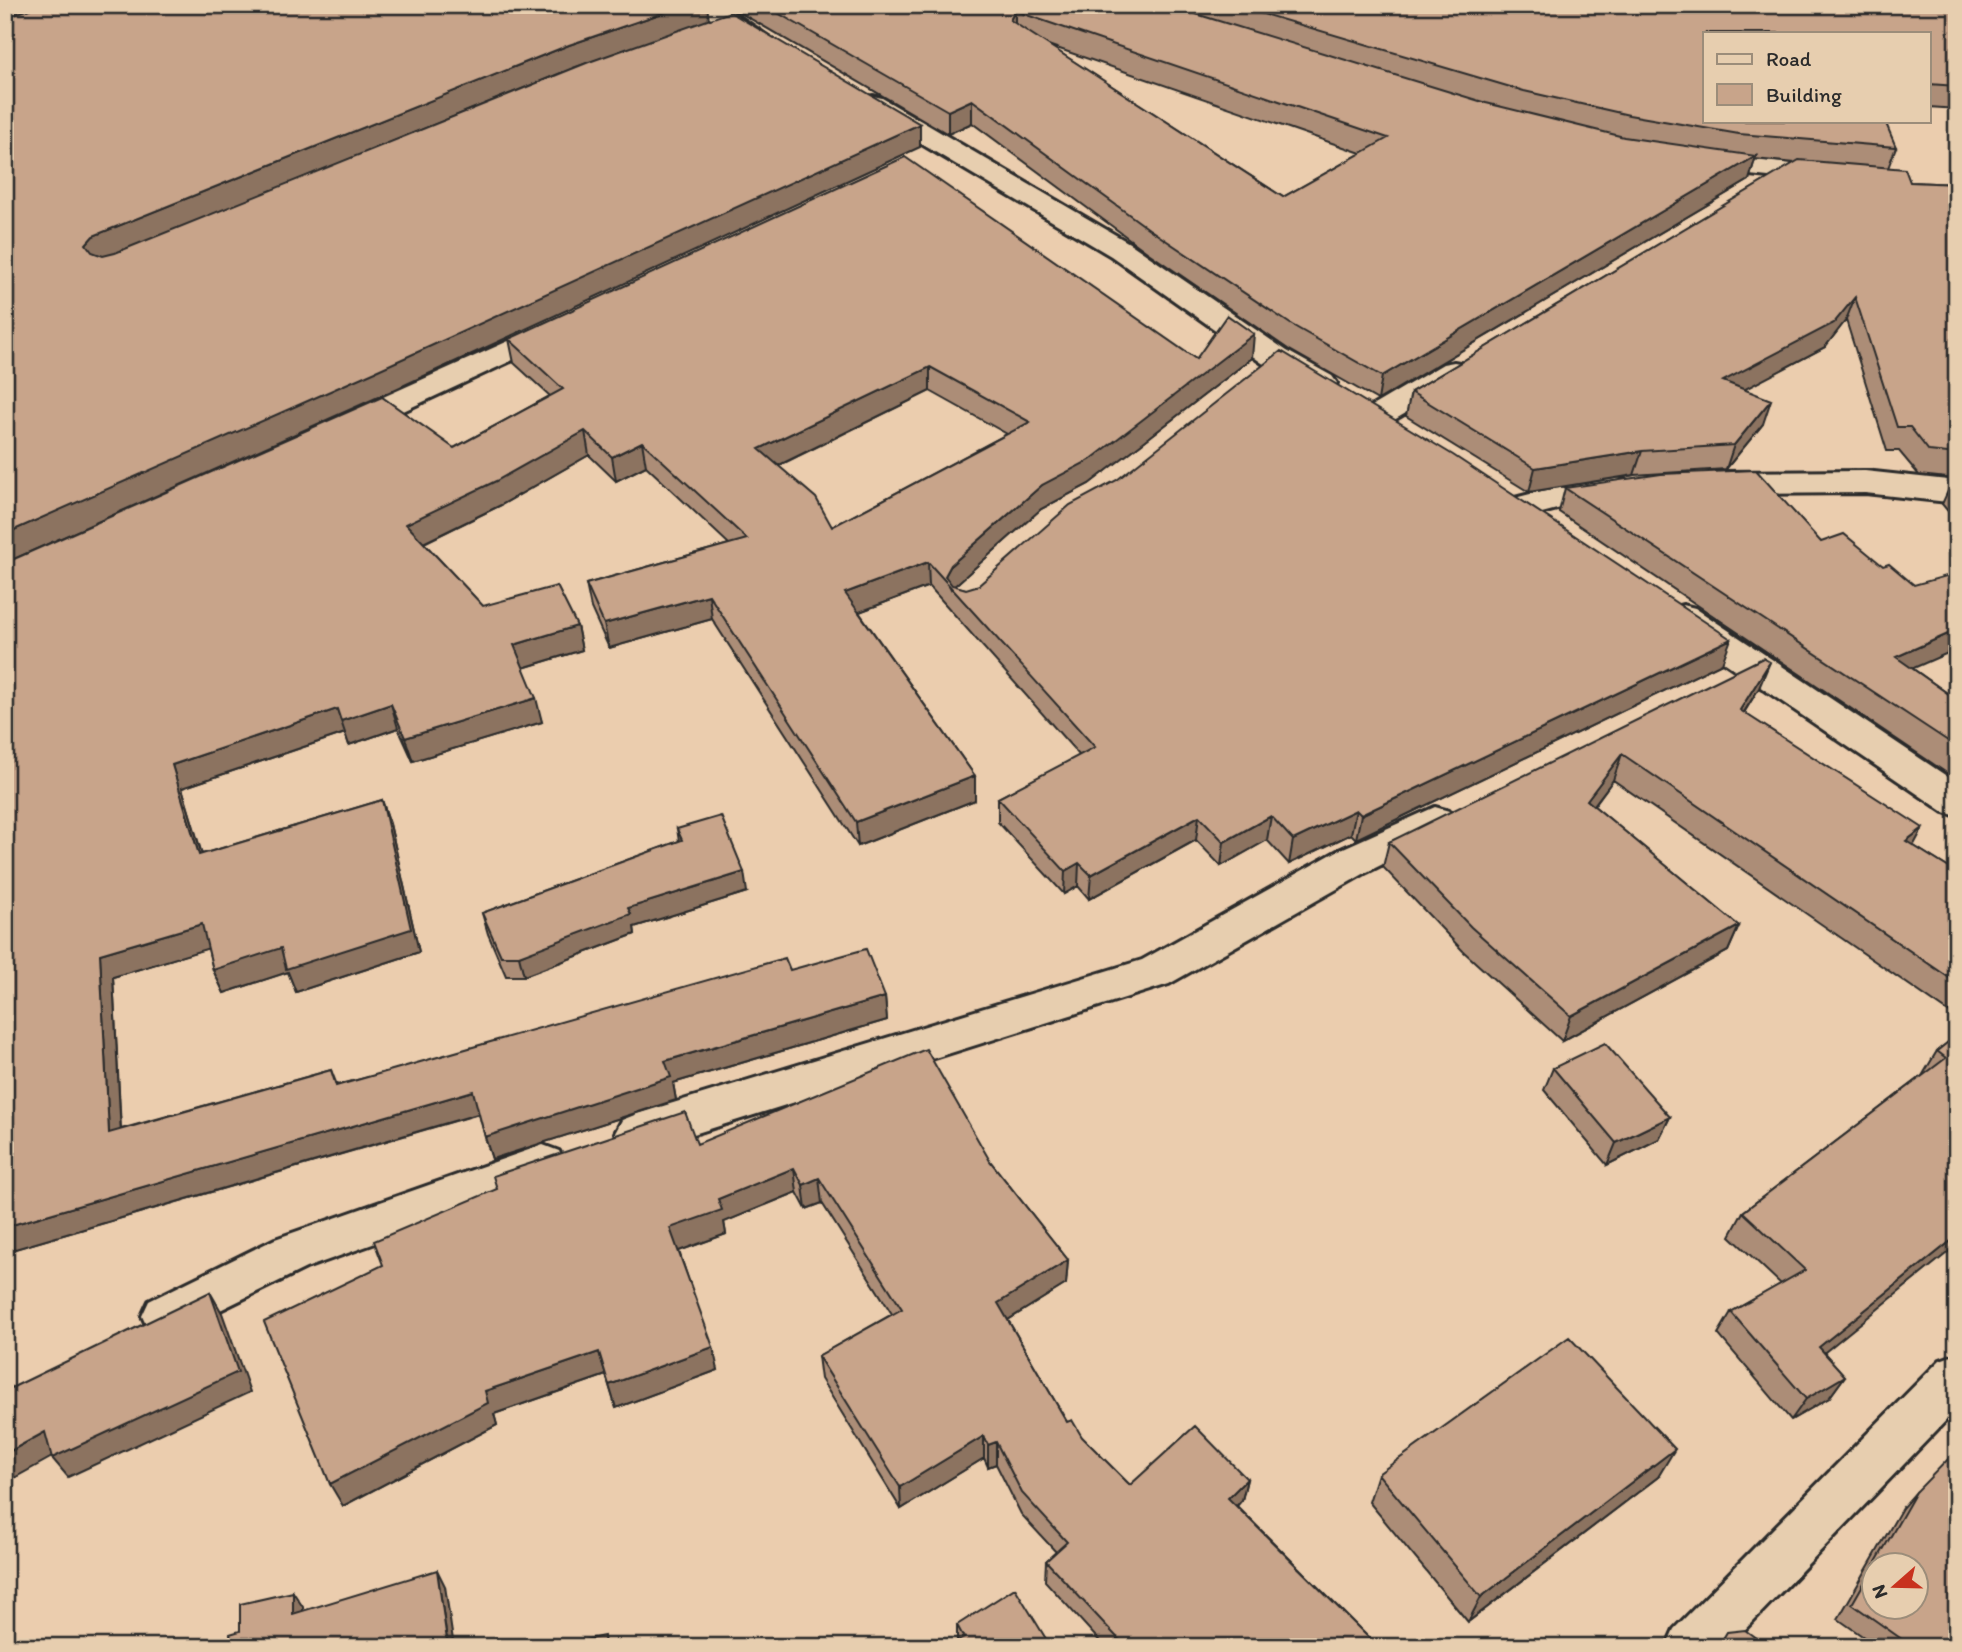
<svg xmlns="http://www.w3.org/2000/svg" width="1962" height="1652" font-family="Itim,sans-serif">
<rect width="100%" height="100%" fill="#ebcdae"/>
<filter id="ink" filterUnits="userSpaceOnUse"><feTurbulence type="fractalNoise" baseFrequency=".0143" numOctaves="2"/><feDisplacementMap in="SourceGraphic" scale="14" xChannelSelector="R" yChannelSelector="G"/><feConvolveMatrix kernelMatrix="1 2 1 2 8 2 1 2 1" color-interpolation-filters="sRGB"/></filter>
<g filter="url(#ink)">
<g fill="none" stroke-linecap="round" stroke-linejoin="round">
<defs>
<path id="minor" d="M692,5H722L776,42L772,47H754Z
M873,96L882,98L1131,244L1287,351L1332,376L1337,383L1332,390L1321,393L1310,390L1265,365L1111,256L864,110L860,104L864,98Z
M1701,155L1836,168L1846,170L1850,176L1846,182L1836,184L1691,169L1687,163L1691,157Z
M558,319L569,322L573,328L569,334L356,433L345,436L334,433L329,426L334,419Z
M1454,362L1465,364L1470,371L1465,378L1389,423L1378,426L1367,423L1362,416L1367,409L1443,364Z
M1865,471L1957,481V503L1865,493L1715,494L1703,490L1699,483L1703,476L1715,472Z
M1617,478L1629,481L1633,489L1629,497L1572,505L1523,518L1511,515L1506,507L1511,499L1572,483Z
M1683,605L1695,608L1957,783V816L1944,812L1671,626L1665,617L1671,608Z
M1435,807L1449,811L1454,821L1449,831L1367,872L1169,984L637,1152L622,1146L615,1133L622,1120L637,1114L1142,960L1339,850Z
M543,1145L559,1151L565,1164L559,1177L306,1268L165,1337L149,1331L142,1316L149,1301L275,1239Z
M1957,1354V1409L1728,1647H1666L1674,1629L1940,1360Z"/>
</defs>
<!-- minor casing -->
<use href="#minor" stroke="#2b2b2b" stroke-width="6"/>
<!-- minor -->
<use href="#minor" fill="#e7ceaf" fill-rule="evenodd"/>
</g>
<!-- wall -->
<path fill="#ac8d77" stroke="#2b2b2b" stroke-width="2" fill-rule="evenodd" d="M727,5H1957V109L1929,107V33H1705L1896,147L1888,168L1910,182L1957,184V479L1919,475L1899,451H1887L1846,320L1825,347L1744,389L1763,424L1726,469L1634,475L1529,492L1406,416L1411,392L1795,163L1755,159L1749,180L1378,400L1288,349L1147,252L972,123L948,134ZM1048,45L1361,153L1283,197Z
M509,339L1196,359L1252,358L1089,484L1041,509L954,586L966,589L1722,663L1356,839L1351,834L1289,864L1267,840L1221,866L1196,840L1089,899L1078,886L1064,894L998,822V798L1080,756L929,586L859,612L975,776V800L858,846L712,619L609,648L591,608L586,584L729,544L646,466L616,481L589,455L501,505L424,543L483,606L577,626L582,650L523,668L542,722L413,761L398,728L349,745L345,733L182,788L202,854L382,800L390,824L419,952L296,992L288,972L224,993L213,970L208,948L113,977L121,1129L331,1070L337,1085L790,970L885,997L887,1020L673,1083L676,1100L492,1159L485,1137L479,1114L5,1252V563L454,448L550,396L514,363ZM930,391L1007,434L832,527L778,466Z
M1953,480H1957V522L1942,504Z
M1565,488L1821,542L1883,566L1914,585L1912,668L1957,700V780L1559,512Z
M1759,688L1744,713L1914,846L1957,873V1018L1613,780L1594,806L1739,926L1728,951L1562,1041L1464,952L1383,867L1389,842Z
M677,829L747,892L634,927L635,934L524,976H506L488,934L482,913L679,841Z
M1957,1035L1824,1353L1845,1376L1829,1398L1791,1420L1718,1334L1731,1312L1781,1284L1730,1236L1743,1212L1922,1076L1937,1051Z
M1553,1068L1670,1117L1659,1139L1607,1165L1544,1090Z
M697,1144L990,1161L1068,1260L1066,1284L1008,1320L1067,1422L1130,1485L1247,1479L1242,1500L1237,1506L1378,1647H1105L1045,1581L1046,1561L1056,1552L1021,1514L996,1464L988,1467L984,1458L901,1509L821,1379L818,1356L892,1314L822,1203L806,1209L797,1192L724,1222L726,1234L679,1251L718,1370L616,1408L606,1375L494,1414L497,1425L343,1506Z
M1957,1435V1445L1952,1442Z
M1378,1474L1658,1477L1468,1622L1369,1502Z
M1916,1492L1957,1647H1878L1838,1619L1902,1508Z
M957,1625L1051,1647L957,1641Z"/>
<!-- shaded-wall -->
<path fill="#8c7361" stroke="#2b2b2b" stroke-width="2" d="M5,5H47L5,22Z
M686,5H707L709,21L573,68L102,260L95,268L86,244L93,236L569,45Z
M1015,11V33L1010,20Z
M972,100V123L948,134V111Z
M920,124V147L385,394L5,563V534Z
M1756,156L1749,180L1378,400L1382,376Z
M1855,297L1846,320L1825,347L1715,405L1723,381Z
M1254,334L1252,358L1089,484L1041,509L951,589L945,576L951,565L1042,485Z
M930,367V391L761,474L759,449Z
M1771,400L1763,424L1726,469L1734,445Z
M585,431L589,455L501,505L413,548L406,524Z
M642,442L646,466L616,481L612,457Z
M1642,451L1634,475L1529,492L1535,468Z
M928,562L929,586L846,617L845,593Z
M709,595L712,619L609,648L604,624Z
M577,626L582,650L519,669L514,645Z
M1957,630V649L1884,681L1896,657Z
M1731,639L1722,663L1356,839L1361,815Z
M1770,662L1759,688L1729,736L1740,710Z
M536,698L542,722L413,761L405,738Z
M391,704L398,728L349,745L341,721Z
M337,709L345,733L182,788L209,879L199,855L172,765Z
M1622,754L1613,780L1578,826L1587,800Z
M975,776V800L858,846L856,822Z
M382,800L390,824L419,952L296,992L288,972L224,993L213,970Z
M1356,810L1351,834L1289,864L1293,840Z
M1199,816L1196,840L1089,899L1091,875Z
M1271,816L1267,840L1221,866L1224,842Z
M1923,828L1909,854L1906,841Z
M1079,863L1078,886L1064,894L1065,871Z
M744,872L747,892L634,927L635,934L524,976L519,956L628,908Z
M202,924L213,947L113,977L122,1155L109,1133L100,954Z
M1739,926L1728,951L1562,1041L1571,1016Z
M885,997L887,1020L673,1083L676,1100L492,1159L485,1137L665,1061Z
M473,1091L481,1113L5,1252V1227Z
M1670,1117L1659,1139L1607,1165L1616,1143Z
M794,1168L797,1192L724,1222L726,1234L676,1252L670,1228L718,1199Z
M819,1178L822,1203L806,1209L803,1185Z
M1957,1236V1245L1804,1369L1819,1347Z
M1068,1260L1066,1284L998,1326V1303Z
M210,1292L222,1313L250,1392L68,1477L52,1458Z
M713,1347L718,1370L616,1408L609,1385Z
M599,1352L606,1375L494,1414L497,1425L343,1506L330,1484L485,1391Z
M1845,1376L1829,1398L1791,1420L1806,1399Z
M45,1432L61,1452L5,1483V1454Z
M984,1436V1458L901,1509L900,1487Z
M996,1442V1464L988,1467V1445Z
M1675,1449L1658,1477L1468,1622L1481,1597Z
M1247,1479L1242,1500L1224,1519L1228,1498Z
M437,1570L445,1586L454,1647H448Z
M293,1592L303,1607L304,1630L293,1614Z"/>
<!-- building -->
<path fill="#c8a48a" stroke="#2b2b2b" stroke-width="2" fill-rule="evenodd" d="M40,5H686L569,45L93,236L86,244L92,252L103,256L115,253L589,62L730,12L920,124L378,370L5,534V18Z
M764,5H1173L1196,14L1486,103L1624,137L1756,156L1382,376L1292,325L1149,229L972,100L948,111ZM1015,11L1388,138L1283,197L1010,20Z
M1233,5H1957V86L1929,84V33H1705V121H1885L1896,147L1739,134L1629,115L1524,91Z
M905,157L1196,359L1227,315L1254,334L1090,460L1042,485L951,565L945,576L952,585L966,589L979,585L1070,505L1117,480L1281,351L1453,455L1731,639L1361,815L1356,810L1293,840L1271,816L1224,842L1199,816L1091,875L1079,863L1065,871L998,798L1095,747L928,562L845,593L975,776L856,822L709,595L604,624L586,584L747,539L642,442L612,457L585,431L496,481L406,524L483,606L557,586L577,626L514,645L536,698L405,738L391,704L341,721L337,709L172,765L199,855L382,800L411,929L286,969L281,948L213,970L202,924L100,954L109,1133L331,1070L336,1086L785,958L790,970L866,949L885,997L665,1061L671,1077L485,1137L473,1091L5,1227V563L382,397L454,448L563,389L509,339ZM930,367L1030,422L832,527L816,498L759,449Z
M1799,160L1905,169L1910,182L1957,184V454L1929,451L1910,427H1897L1855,297L1834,323L1723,381L1771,400L1734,445L1642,451L1535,468L1411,392Z
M1756,470L1821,542L1844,534L1883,566L1889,564L1914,585L1957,573V630L1896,657L1957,700V747L1565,488L1661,474Z
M1763,658L1770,662L1740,710L1923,828L1906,841L1957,873V983L1622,754L1587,800L1739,926L1571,1016L1471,927L1389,842Z
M721,816L744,872L628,908L631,914L519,956H501L482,913L682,840L677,829Z
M1957,1035V1236L1819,1347L1845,1376L1806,1399L1731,1312L1805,1270L1743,1212L1946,1058L1937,1051Z
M1605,1043L1670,1117L1616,1143L1553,1068Z
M926,1049L990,1161L1068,1260L998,1303L1067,1422L1072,1420L1082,1437L1130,1485L1195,1426L1247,1479L1228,1498L1378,1647H1126L1046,1561L1067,1542L1022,1493L996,1442L988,1445L984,1436L900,1487L818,1356L902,1309L819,1178L803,1185L794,1168L718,1199L722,1210L670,1228L713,1347L609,1385L599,1352L485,1391L488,1403L330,1484L264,1322L383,1265L374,1241L497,1189L493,1176L685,1112L697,1144Z
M210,1292L238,1372L52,1458L45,1432L5,1454V1391Z
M1569,1337L1675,1449L1481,1597L1378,1474Z
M1957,1450V1647H1913L1852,1604L1916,1492ZM1874,1564H1916V1606H1874Z
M437,1570L448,1647H233L230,1634L240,1631V1604L293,1592V1614Z
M1015,1588L1051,1647H945L964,1638L957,1625Z
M1745,1630L1768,1647H1718L1727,1632Z
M604,1636L605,1647H550Z"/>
</g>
<!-- margin -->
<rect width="1962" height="1652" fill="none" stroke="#e7ceaf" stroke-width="28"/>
<rect x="14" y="14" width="1934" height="1624" fill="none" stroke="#2b2b2b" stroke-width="2.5" filter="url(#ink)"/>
<!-- legend -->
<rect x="1703" y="32" width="228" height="91" fill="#e7ceaf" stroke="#9c8d7a" stroke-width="2"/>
<rect x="1717" y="54" width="35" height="10" fill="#e7ceaf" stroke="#9c8d7a" stroke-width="2"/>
<text x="1766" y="66" font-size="21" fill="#2b2b2b">Road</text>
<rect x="1717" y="84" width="35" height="21" fill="#c8a48a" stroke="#9c8d7a" stroke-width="2"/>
<text x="1766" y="102" font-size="21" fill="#2b2b2b">Building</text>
<!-- north arrow -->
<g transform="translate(1895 1586) rotate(250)"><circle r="33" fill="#e7ceaf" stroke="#9c8d7a" stroke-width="2"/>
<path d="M0-5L12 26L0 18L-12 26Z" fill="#c8321e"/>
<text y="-10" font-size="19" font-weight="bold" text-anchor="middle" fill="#2b2b2b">N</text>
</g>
</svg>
